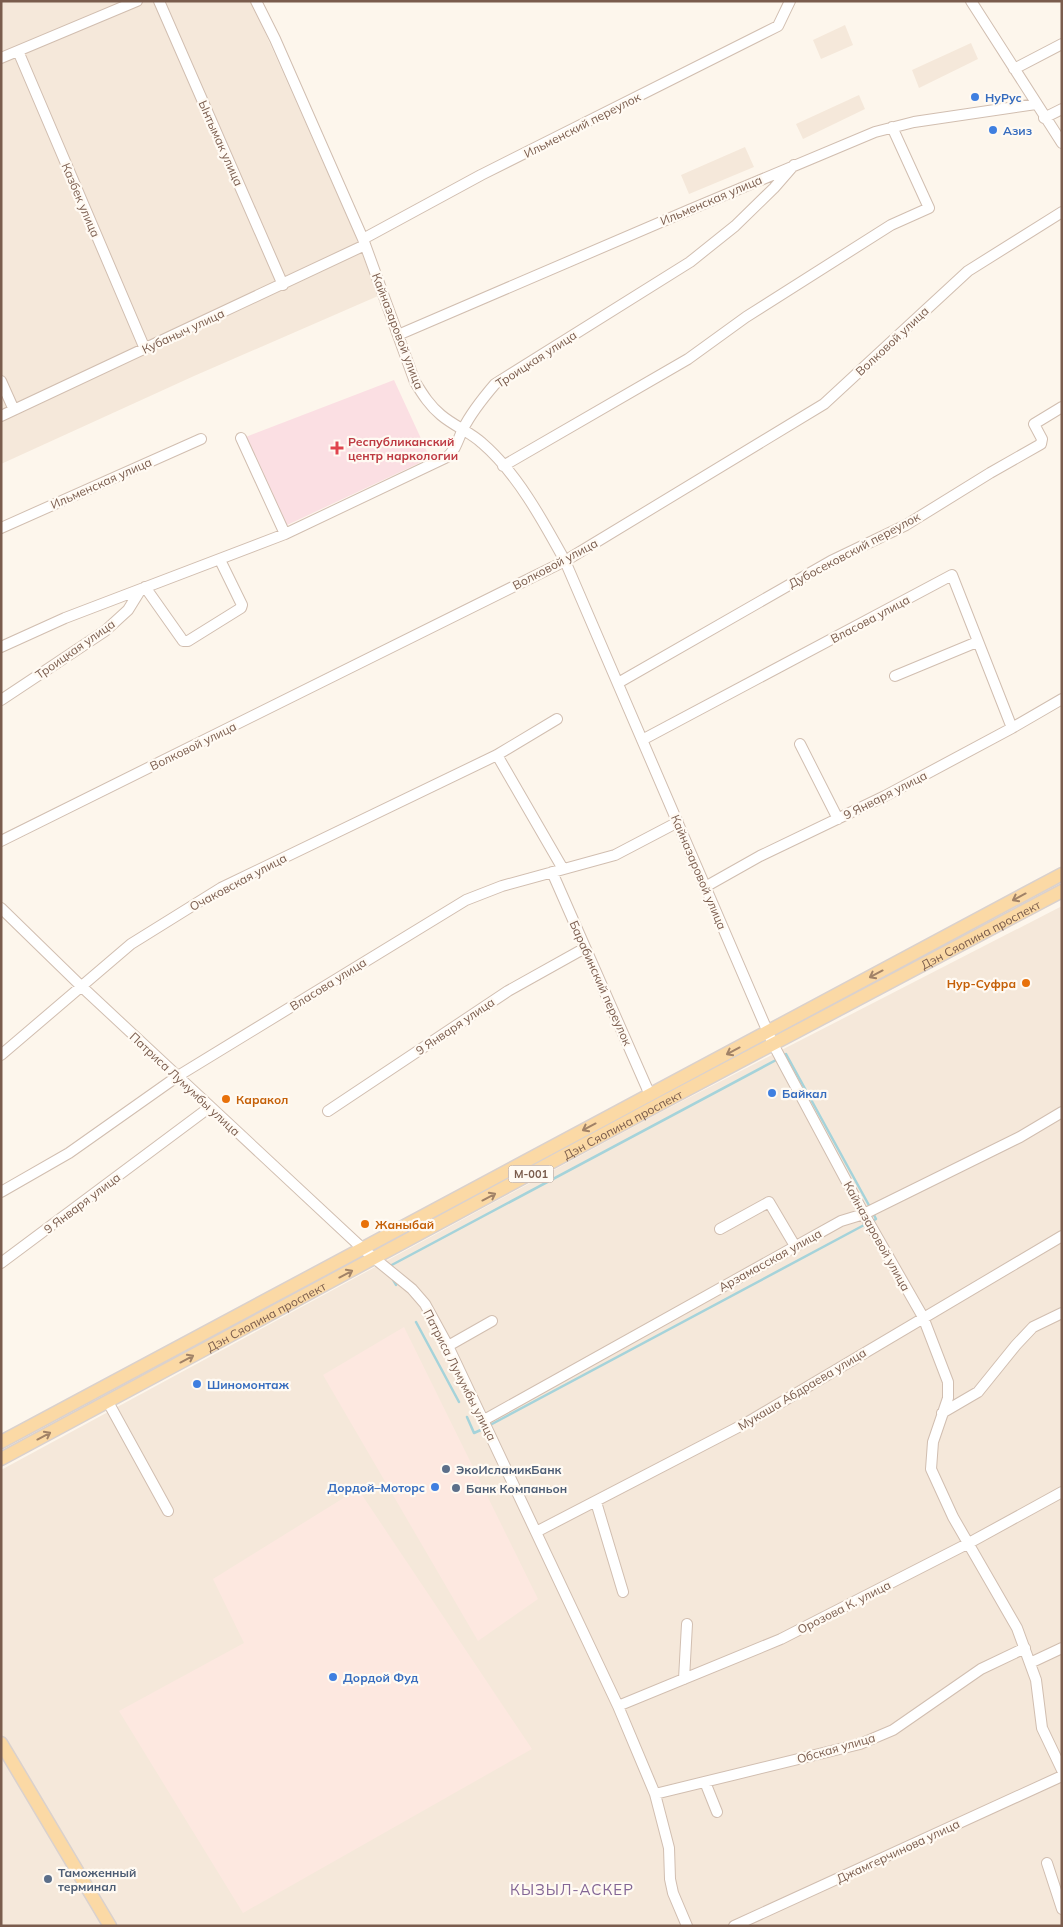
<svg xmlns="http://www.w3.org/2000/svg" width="1063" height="1927" font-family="Mulish,sans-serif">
<rect width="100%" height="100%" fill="#fdf6ec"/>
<!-- residential -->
<path fill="#f5e8da" d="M1,1H251L354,232L378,296L194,376L1,464Z
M845,25L853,45L821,59L813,40Z
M971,43L978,59L919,88L912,70Z
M859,95L865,109L803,139L796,124Z
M745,147L754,167L689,194L681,175Z
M1062,906V1926H1V1470L659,1113Z"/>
<!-- commercial -->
<path fill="#fde8e0" d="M404,1327L538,1599L478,1641L323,1375Z
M358,1489L532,1749L243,1913L119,1711L244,1643L213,1579Z"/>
<!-- medical -->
<path fill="#fbdfe3" d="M394,380L430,458L285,526L243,438Z"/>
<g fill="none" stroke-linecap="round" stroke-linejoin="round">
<!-- stream -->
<path stroke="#a5d3da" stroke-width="2.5" d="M783,1056L786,1054L871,1209
M871,1222L876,1219L873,1213
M388,1267L778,1059
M392,1278L396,1285
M416,1322L459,1402
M467,1417L474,1433L483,1429
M492,1424L866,1224"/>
<defs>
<path id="minor" d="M159,1L283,285
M256,1L275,39L363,239L415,382C423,395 430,406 441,415C454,426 470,432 482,443C517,473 543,521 565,561L773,1044L864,1214L923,1317L948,1382V1398L933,1442L931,1469L953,1517L1017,1628L1036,1680L1042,1728L1062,1770
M971,1L1062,143
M18,51L145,349
M1,58L137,1
M1014,69L1062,44
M1044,118L1062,109
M363,239L481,175L778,26L790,1
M398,335L689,210L875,132L914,122L1036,104
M1,381L14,410
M1,416L365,245
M241,438L285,534
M503,466L688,359L746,317L891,225L929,208L892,127
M1,528L201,439
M145,587L181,638L183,641H188L241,608L242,605L220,560
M1,647L65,618L285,534L447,457C456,450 458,439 463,429C471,413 483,398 495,384L690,262L735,226L774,188L794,165
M895,676L977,642
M618,683L831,561L906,525L990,473L1041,444L1042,439L1034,424L1062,407
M1,700L105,631L128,610L141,589
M642,740L952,575L1012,728
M800,744L838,819
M497,755L563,869
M1,841L565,561L824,404L968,271L1062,212
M552,872L650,1095
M705,887L760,856L885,796L1012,728L1062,699
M1,908L81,986L363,1249L412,1289L425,1304L448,1346L618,1706L655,1794L669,1848L670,1879L673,1893L687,1926
M1,1055L131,944L221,888L497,755L557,719
M328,1111L508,991L585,948
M1,1192L69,1153L178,1076L466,900L502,886L615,855L678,822
M720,1229L769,1202L795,1246
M1,1263L210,1107
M448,1346L492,1321
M108,1402L168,1511
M942,1413L978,1392L1016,1345L1033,1327L1062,1313
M484,1420L841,1221L864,1214L1020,1137L1062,1112
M596,1502L623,1592
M536,1532L748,1422L1062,1236
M1030,1663L1062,1648
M684,1679L687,1624
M618,1706L781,1639L969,1543L1062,1492
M705,1782L717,1812
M655,1794L860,1744L893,1730L981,1669L1025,1648
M1047,1863L1062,1909
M734,1926L1062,1776"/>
<g id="major">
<path d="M1,1442L1062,874"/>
<path id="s1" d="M1,1459L656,1106L1062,891"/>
<path d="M1,1743L110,1926"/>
</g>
</defs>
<!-- minor casing -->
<use href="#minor" stroke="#d1beb0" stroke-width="12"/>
<!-- major casing -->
<use href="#major" stroke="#dad1cd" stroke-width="15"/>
<!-- minor -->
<use href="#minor" stroke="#fff" stroke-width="10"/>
<!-- major -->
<use href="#major" stroke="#fbd9a5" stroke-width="12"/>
</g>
<!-- one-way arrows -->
<defs><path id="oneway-shaft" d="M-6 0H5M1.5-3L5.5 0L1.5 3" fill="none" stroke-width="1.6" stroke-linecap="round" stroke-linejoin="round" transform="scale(1.25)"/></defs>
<g stroke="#a18267">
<use href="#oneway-shaft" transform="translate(1019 897) rotate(152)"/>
<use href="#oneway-shaft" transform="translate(876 974) rotate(152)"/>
<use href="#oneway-shaft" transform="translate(733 1051) rotate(152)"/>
<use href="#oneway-shaft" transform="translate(589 1127) rotate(152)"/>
<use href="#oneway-shaft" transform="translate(489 1197) rotate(-28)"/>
<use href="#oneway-shaft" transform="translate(346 1274) rotate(-28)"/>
<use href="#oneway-shaft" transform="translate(187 1359) rotate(-28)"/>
<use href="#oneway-shaft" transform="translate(44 1436) rotate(-28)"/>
</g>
<!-- markers -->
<g fill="#3f7fe0" stroke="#fffaf3" stroke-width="2">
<circle cx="975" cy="97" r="5"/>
<circle cx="993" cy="130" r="5"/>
<circle cx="772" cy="1093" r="5"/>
<circle cx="197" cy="1384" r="5"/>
<circle cx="435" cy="1487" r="5"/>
<circle cx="333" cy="1677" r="5"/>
</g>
<path fill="#e0444e" stroke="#fffaf3" stroke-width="2" d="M334.5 440.5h5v5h5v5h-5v5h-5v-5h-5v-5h5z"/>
<g fill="#e8710a" stroke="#fffaf3" stroke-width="2">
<circle cx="1026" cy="983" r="5"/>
<circle cx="226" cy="1099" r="5"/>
<circle cx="365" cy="1224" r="5"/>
</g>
<g fill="#5c6f8a" stroke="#fffaf3" stroke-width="2">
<circle cx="446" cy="1469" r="5"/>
<circle cx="456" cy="1488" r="5"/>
<circle cx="48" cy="1879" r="5"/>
</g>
<g text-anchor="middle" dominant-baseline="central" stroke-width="4.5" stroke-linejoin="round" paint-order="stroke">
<!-- shield labels -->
<rect fill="#fffaf3" stroke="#a28b7f" stroke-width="1" x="508.5" y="1165.5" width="45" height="17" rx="4"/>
<g font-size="11" font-weight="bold" fill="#7a5c4d">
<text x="531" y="1174">M-001</text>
</g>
<!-- shop labels -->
<g font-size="12" font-weight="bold" fill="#366cbe" stroke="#fffaf3" text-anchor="start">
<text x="985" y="97">НуРус</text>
<text x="1003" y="130">Азиз</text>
<text x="782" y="1093">Байкал</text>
<text x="207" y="1384">Шиномонтаж</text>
<text x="425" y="1487" text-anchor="end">Дордой–Моторс</text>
<text x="343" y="1677">Дордой Фуд</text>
</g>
<!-- street labels -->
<g font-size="12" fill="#7a5c4d" stroke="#fffaf3">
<text transform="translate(582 125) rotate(-27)">Ильменский переулок</text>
<text transform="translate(221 143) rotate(66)">Ынтымак улица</text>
<text transform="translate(81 200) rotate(67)">Казбек улица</text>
<text transform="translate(711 200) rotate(-23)">Ильменская улица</text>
<text transform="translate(183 331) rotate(-25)">Кубаныч улица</text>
<text transform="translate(398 331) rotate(69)">Кайназаровой улица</text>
<text transform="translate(892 341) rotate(-43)">Волковой улица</text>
<text transform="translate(536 359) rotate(-33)">Троицкая улица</text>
<text transform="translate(101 483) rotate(-24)">Ильменская улица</text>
<text transform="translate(854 550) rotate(-28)">Дубосековский переулок</text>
<text transform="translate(555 564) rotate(-28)">Волковой улица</text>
<text transform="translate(870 619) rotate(-28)">Власова улица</text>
<text transform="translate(75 649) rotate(-35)">Троицкая улица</text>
<text transform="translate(193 746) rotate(-26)">Волковой улица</text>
<text transform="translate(885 795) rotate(-27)">9 Января улица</text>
<text transform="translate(699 872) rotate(67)">Кайназаровой улица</text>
<text transform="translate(238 882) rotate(-28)">Очаковская улица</text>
<text stroke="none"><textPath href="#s1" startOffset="1111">Дэн Сяопина проспект</textPath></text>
<text transform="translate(601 983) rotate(66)">Барабинский переулок</text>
<text transform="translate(328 984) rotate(-32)">Власова улица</text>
<text transform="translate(455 1026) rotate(-34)">9 Января улица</text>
<text transform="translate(185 1084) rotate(43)">Патриса Лумумбы улица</text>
<text stroke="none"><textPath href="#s1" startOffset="706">Дэн Сяопина проспект</textPath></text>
<text transform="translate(82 1203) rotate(-37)">9 Января улица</text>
<text transform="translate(877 1236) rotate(61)">Кайназаровой улица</text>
<text transform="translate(770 1260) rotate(-29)">Арзамасская улица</text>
<text stroke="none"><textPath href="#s1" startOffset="301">Дэн Сяопина проспект</textPath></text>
<text transform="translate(460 1375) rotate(63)">Патриса Лумумбы улица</text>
<text transform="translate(802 1389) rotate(-31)">Мукаша Абдраева улица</text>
<text transform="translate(844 1607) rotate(-27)">Орозова К. улица</text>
<text transform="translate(836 1748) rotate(-16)">Обская улица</text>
<text transform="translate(898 1851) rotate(-25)">Джамгерчинова улица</text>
</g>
<!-- health labels -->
<g font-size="12" font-weight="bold" fill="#be3a42" stroke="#fffaf3" text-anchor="start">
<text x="348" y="441">Республиканский<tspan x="348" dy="14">центр наркологии</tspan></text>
</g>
<!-- food labels -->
<g font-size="12" font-weight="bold" fill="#c56008" stroke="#fffaf3" text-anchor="start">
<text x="1016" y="983" text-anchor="end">Нур-Суфра</text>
<text x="236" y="1099">Каракол</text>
<text x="375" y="1224">Жаныбай</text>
</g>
<!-- service labels -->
<g font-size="12" font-weight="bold" fill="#4e5e75" stroke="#fffaf3" text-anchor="start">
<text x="456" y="1469">ЭкоИсламикБанк</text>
<text x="466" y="1488">Банк Компаньон</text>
<text x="58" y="1872">Таможенный<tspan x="58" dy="14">терминал</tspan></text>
</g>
<!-- quarter labels -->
<g font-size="15" letter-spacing="1" fill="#846695" stroke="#fffaf3">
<text x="572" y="1889">КЫЗЫЛ-АСКЕР</text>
</g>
</g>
<!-- border -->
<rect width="1063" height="1927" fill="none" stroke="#7a5c4d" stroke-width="5"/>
</svg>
